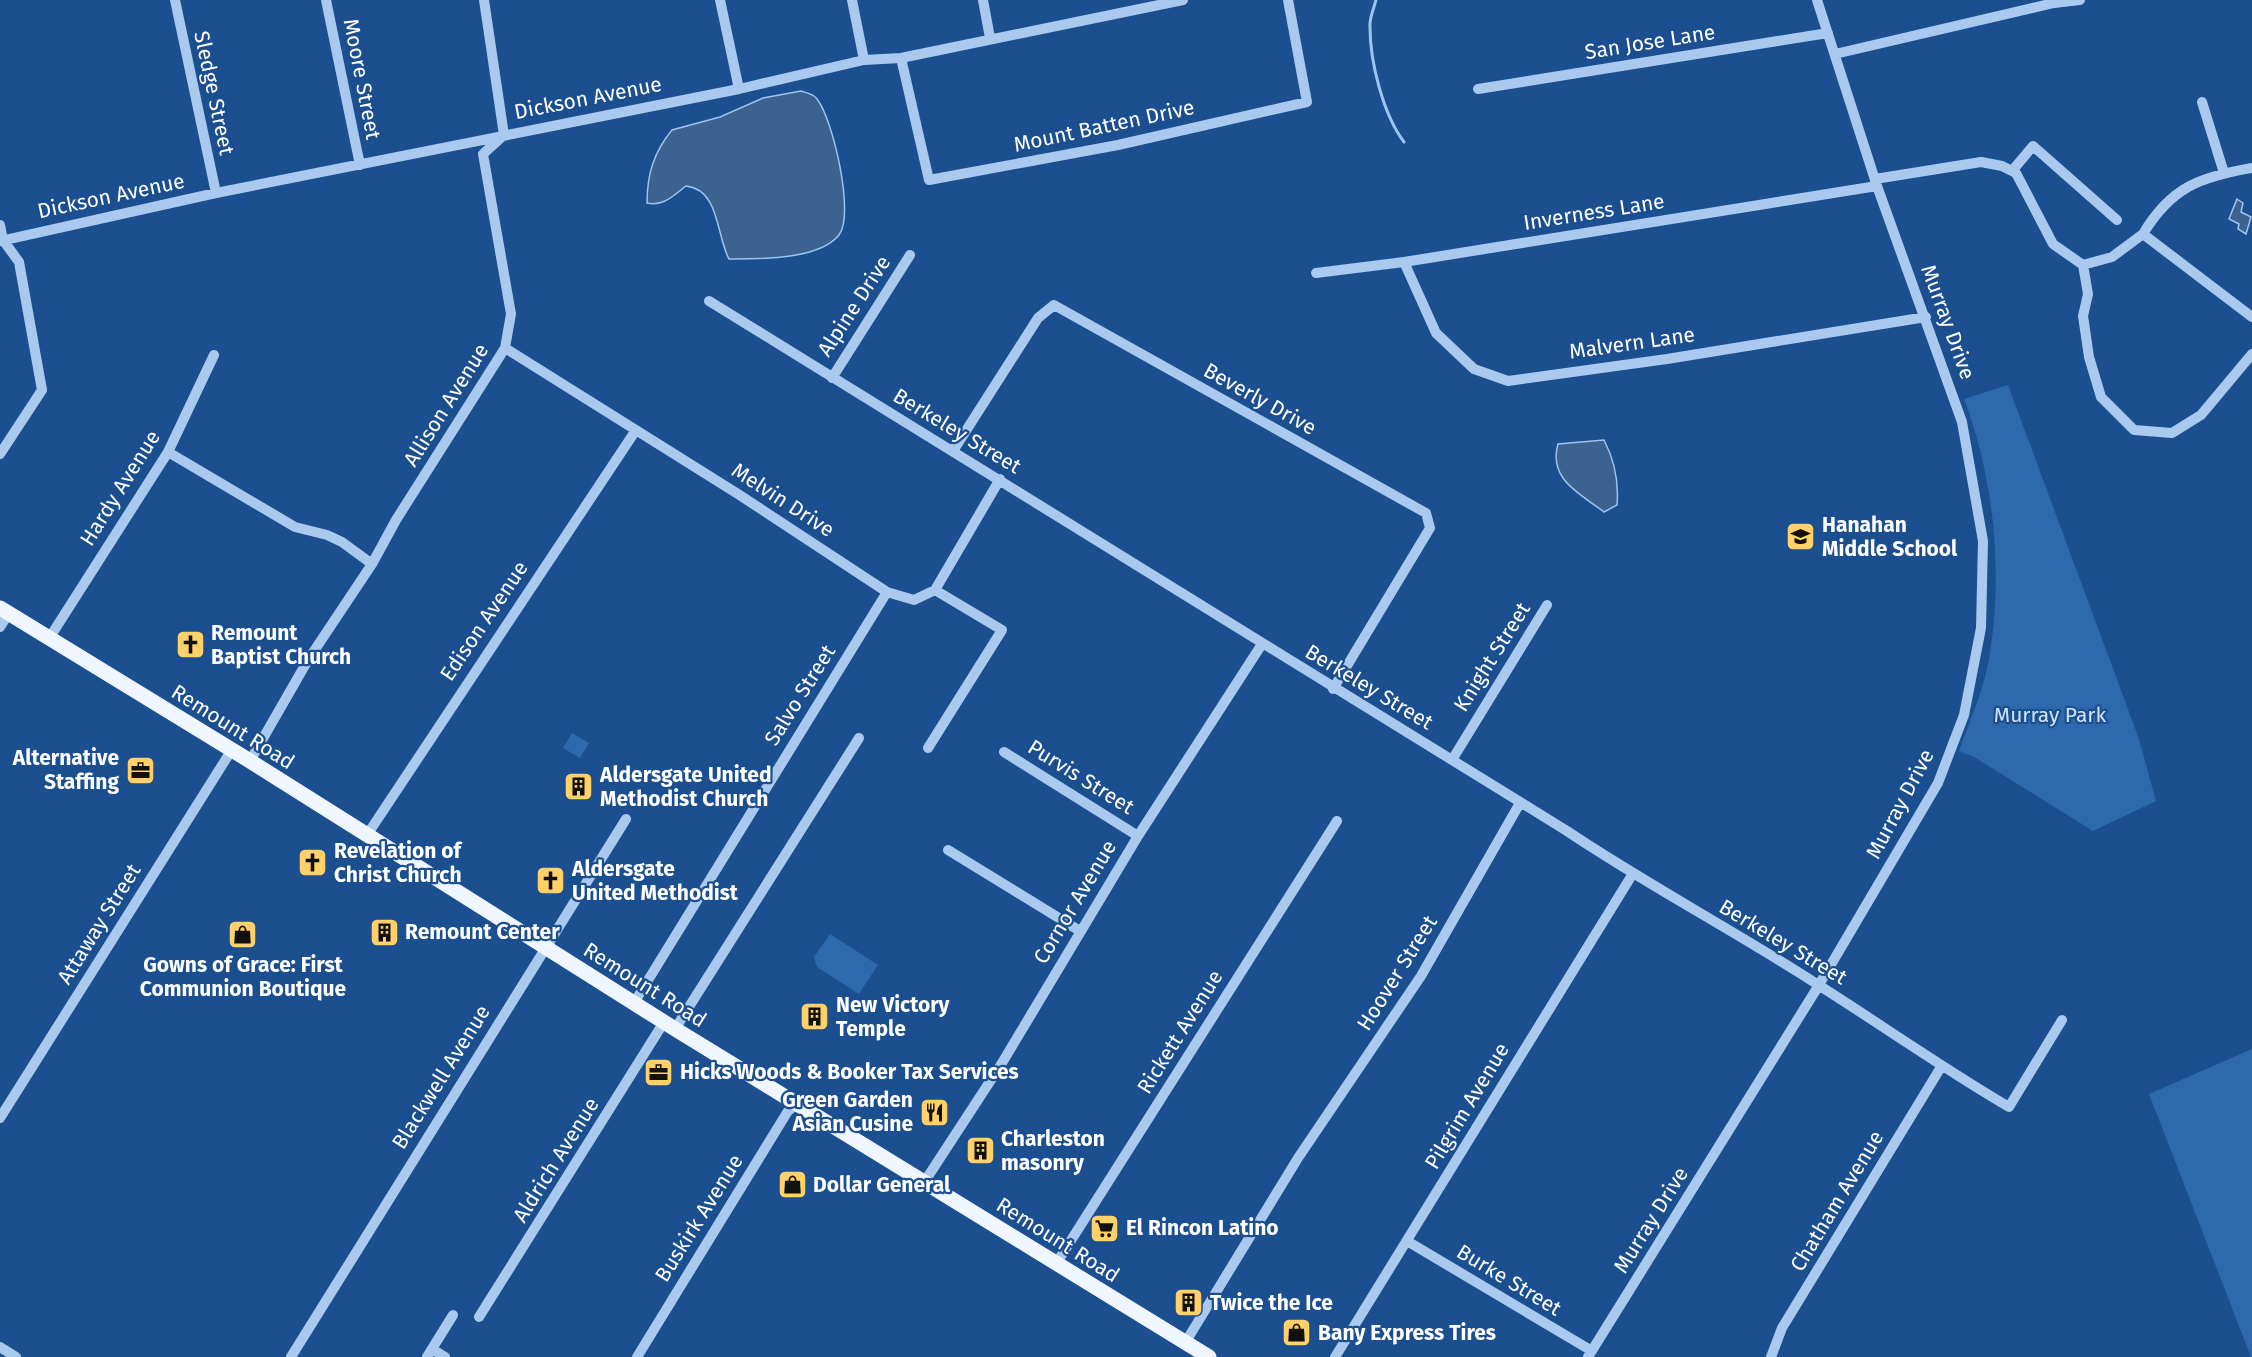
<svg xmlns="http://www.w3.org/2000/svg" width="2252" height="1357" font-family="'Fira Sans',sans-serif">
<rect width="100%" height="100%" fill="#1b4f8f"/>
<!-- green -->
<path fill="#2e69ad" d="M2008,385L2139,739L2156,801L2093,831L1974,757L1959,751C1969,723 1982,693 1988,664C2004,578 1995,481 1964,399Z
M572,733L589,743L580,758L563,748Z
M830,934L878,965L859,994L817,967L814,957Z
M2252,1049V1357H2251L2149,1094Z"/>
<!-- water -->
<path fill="#3c6290" stroke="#9cc4f0" stroke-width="1.5" d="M801,91C807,93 814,94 817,99C833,119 855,215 839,235C819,260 759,259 729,259C716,235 720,190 686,186C674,195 663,207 647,203C647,174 654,152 672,130L720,117L763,98Z
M2237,199L2243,203L2241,212L2251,217L2246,234L2238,229L2239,224L2229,219Z
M1604,440C1615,461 1619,481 1617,505L1604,512C1579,493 1548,479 1558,444Z"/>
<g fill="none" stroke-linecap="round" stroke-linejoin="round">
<!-- stream -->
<path stroke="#9cc4f0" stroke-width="3" d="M1376,0C1374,8 1369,19 1370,27C1370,62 1383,114 1404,142"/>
<!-- minor -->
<path stroke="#a9c9ee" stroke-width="10" d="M175,0L216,193
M326,0L360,165
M720,0L739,89
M852,0L864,60
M983,0L990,38
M1835,54L2054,3L2080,0
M901,58L929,180L1118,145L1307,102L1288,0
M1478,89L1828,33
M2202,102L2224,173
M2252,168C2200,177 2171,187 2143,234L2252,317
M2012,171L2033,146L2117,220
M1875,179L1981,162L2002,166L2016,173L2053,244L2083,265L2088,294L2083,316L2089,357L2101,397L2134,430L2172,433L2201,415L2252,354
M0,225L3,240L19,262L42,390L0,454
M0,241L216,193L739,89L864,60L901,58L1183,0
M1404,262L1436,333L1474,369L1508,381L1667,359L1926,317
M2083,265L2112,257L2143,234
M1316,273L1404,262L1877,186
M709,301L1567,831C1649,886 1737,932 1820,986C1883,1026 1944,1069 2009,1107L2062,1020
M505,348L738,494L887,592L914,600L935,590L1000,479
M832,378L910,255
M953,451L1038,318L1054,305L1426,513L1430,528L1333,689
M168,452L295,527L327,535L342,542L372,564
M0,627L9,613
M50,637L168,452L214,355
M928,748L1002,630L935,590
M1004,752L1138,836
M1452,760L1547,605
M250,761L308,660L372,564L396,520L505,348L511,314L483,154L504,135L484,0
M367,835L636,430
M948,850L1080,931
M634,1003L887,592
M675,1029L859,738
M0,1118L231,751
M925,1181L1002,1063L1138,836L1262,644
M1407,1241L1592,1351
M1056,1264L1337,821
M479,1317L664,1022
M1185,1343L1298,1158L1421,976L1520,803
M0,1347L16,1357
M432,1349L445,1357
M291,1357L626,819
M427,1357L453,1315
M637,1357L788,1111L798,1103
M1335,1357L1632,875
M1588,1357L1819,985L1938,783L1964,715L1981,628L1983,541L1962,422L1877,186L1817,0
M1771,1357L1782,1328L1941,1067"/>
<!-- major -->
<path stroke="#f0f6ff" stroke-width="15" d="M0,608L250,761L675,1029L1209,1357"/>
</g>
<!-- icons -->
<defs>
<symbol id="school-square" viewBox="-11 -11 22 22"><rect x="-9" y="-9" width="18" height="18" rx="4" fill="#ffd166" stroke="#1b4f8f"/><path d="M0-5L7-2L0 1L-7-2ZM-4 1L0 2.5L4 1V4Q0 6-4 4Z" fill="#111"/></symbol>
<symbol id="church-square" viewBox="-11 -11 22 22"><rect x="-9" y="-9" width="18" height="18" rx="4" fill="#ffd166" stroke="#1b4f8f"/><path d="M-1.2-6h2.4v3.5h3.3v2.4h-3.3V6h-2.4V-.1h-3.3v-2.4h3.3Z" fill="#111"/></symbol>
<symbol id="office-square" viewBox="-11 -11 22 22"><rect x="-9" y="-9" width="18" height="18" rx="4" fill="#ffd166" stroke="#1b4f8f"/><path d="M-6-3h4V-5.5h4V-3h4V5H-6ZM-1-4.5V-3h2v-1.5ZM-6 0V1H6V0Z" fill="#111"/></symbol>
<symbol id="building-square" viewBox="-11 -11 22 22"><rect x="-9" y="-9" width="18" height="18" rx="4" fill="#ffd166" stroke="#1b4f8f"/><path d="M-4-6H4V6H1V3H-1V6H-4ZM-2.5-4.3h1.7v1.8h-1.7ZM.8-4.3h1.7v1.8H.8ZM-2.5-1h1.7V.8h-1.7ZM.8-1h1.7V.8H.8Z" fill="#111"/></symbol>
<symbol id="shop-square" viewBox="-11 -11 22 22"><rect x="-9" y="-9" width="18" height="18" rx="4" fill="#ffd166" stroke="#1b4f8f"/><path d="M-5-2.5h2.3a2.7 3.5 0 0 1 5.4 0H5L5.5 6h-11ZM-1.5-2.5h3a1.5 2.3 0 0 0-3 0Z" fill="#111"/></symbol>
<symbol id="restaurant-square" viewBox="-11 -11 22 22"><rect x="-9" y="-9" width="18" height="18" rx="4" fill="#ffd166" stroke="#1b4f8f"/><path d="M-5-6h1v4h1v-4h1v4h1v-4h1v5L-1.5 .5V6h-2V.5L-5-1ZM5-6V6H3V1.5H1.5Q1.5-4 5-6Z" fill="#111"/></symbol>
<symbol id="supermarket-square" viewBox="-11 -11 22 22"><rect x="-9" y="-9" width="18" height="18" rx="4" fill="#ffd166" stroke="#1b4f8f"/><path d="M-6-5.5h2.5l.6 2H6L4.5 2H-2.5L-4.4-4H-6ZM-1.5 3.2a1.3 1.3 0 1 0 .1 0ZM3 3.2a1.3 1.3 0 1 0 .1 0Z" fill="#111"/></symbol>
</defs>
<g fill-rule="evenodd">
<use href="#school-square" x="1784" y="520" width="33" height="33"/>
<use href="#church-square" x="174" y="628" width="33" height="33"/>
<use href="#office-square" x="124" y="754" width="33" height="33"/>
<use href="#building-square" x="562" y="770" width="33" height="33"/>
<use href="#church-square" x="296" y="846" width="33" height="33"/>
<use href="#church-square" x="534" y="864" width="33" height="33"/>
<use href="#building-square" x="368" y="916" width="33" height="33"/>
<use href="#shop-square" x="226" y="918" width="33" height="33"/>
<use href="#building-square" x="798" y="1000" width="33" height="33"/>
<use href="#office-square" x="642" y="1056" width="33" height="33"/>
<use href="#restaurant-square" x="918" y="1096" width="33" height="33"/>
<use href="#building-square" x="964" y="1134" width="33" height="33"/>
<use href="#shop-square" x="776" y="1168" width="33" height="33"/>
<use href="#supermarket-square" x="1088" y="1212" width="33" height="33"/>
<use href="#building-square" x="1172" y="1286" width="33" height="33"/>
<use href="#shop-square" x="1280" y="1316" width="33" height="33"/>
</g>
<g text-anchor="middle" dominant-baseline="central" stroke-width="4.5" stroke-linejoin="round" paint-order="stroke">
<!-- street labels -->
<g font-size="21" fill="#fff" stroke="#1b4f8f">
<text transform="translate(1650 42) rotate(-9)">San Jose Lane</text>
<text transform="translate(362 79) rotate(79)">Moore Street</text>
<text transform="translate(214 93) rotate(78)">Sledge Street</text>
<text transform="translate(588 98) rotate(-11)">Dickson Avenue</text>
<text transform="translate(1104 126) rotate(-12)">Mount Batten Drive</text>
<text transform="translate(111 196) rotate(-12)">Dickson Avenue</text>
<text transform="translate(1594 212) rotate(-9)">Inverness Lane</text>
<text transform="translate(854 306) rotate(-57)">Alpine Drive</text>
<text transform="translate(1948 322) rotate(70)">Murray Drive</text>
<text transform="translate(1632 343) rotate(-8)">Malvern Lane</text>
<text transform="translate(1260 399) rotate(29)">Beverly Drive</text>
<text transform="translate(446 405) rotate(-58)">Allison Avenue</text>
<text transform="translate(957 431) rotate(31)">Berkeley Street</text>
<text transform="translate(120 488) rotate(-58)">Hardy Avenue</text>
<text transform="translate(783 500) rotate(33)">Melvin Drive</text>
<text transform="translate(484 621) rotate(-56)">Edison Avenue</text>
<text transform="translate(1492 657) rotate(-58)">Knight Street</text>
<text transform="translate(1369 687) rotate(31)">Berkeley Street</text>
<text transform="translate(800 695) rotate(-58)">Salvo Street</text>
<text transform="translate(233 727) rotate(32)">Remount Road</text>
<text transform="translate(1081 777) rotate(32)">Purvis Street</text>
<text transform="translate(1900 804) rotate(-62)">Murray Drive</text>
<text transform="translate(1075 902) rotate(-59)">Cornor Avenue</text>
<text transform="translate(99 924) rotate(-58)">Attaway Street</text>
<text transform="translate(1783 942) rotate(31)">Berkeley Street</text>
<text transform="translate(1397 973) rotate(-58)">Hoover Street</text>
<text transform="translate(645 985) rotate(32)">Remount Road</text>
<text transform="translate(1180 1032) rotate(-58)">Rickett Avenue</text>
<text transform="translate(441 1077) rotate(-58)">Blackwell Avenue</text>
<text transform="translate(1467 1106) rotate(-59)">Pilgrim Avenue</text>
<text transform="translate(556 1160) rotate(-58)">Aldrich Avenue</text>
<text transform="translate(1837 1201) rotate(-59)">Chatham Avenue</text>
<text transform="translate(699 1218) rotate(-58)">Buskirk Avenue</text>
<text transform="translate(1651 1220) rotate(-58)">Murray Drive</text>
<text transform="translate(1058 1240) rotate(32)">Remount Road</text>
<text transform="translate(1509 1280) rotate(31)">Burke Street</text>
</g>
<!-- poi labels -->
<g font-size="21" font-weight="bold" fill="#fff" stroke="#1b4f8f" text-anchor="start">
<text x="1822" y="525">Hanahan<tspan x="1822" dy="24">Middle School</tspan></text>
<text x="211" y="633">Remount<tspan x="211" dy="24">Baptist Church</tspan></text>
<text x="119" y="758" text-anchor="end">Alternative<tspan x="119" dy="24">Staffing</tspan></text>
<text x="600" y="775">Aldersgate United<tspan x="600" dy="24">Methodist Church</tspan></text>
<text x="334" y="851">Revelation of<tspan x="334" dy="24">Christ Church</tspan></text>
<text x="572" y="869">Aldersgate<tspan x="572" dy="24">United Methodist</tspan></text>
<text x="405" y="932">Remount Center</text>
<text x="243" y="965" text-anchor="middle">Gowns of Grace: First<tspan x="243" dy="24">Communion Boutique</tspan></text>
<text x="836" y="1005">New Victory<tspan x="836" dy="24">Temple</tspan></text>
<text x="680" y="1072">Hicks Woods &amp; Booker Tax Services</text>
<text x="913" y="1100" text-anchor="end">Green Garden<tspan x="913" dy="24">Asian Cusine</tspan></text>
<text x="1001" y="1139">Charleston<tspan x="1001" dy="24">masonry</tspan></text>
<text x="813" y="1185">Dollar General</text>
<text x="1126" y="1228">El Rincon Latino</text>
<text x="1210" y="1303">Twice the Ice</text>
<text x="1318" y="1333">Bany Express Tires</text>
</g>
<!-- park labels -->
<g font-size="21" fill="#cfe3fa" stroke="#1b4f8f">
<text x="2050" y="715">Murray Park</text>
</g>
</g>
</svg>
